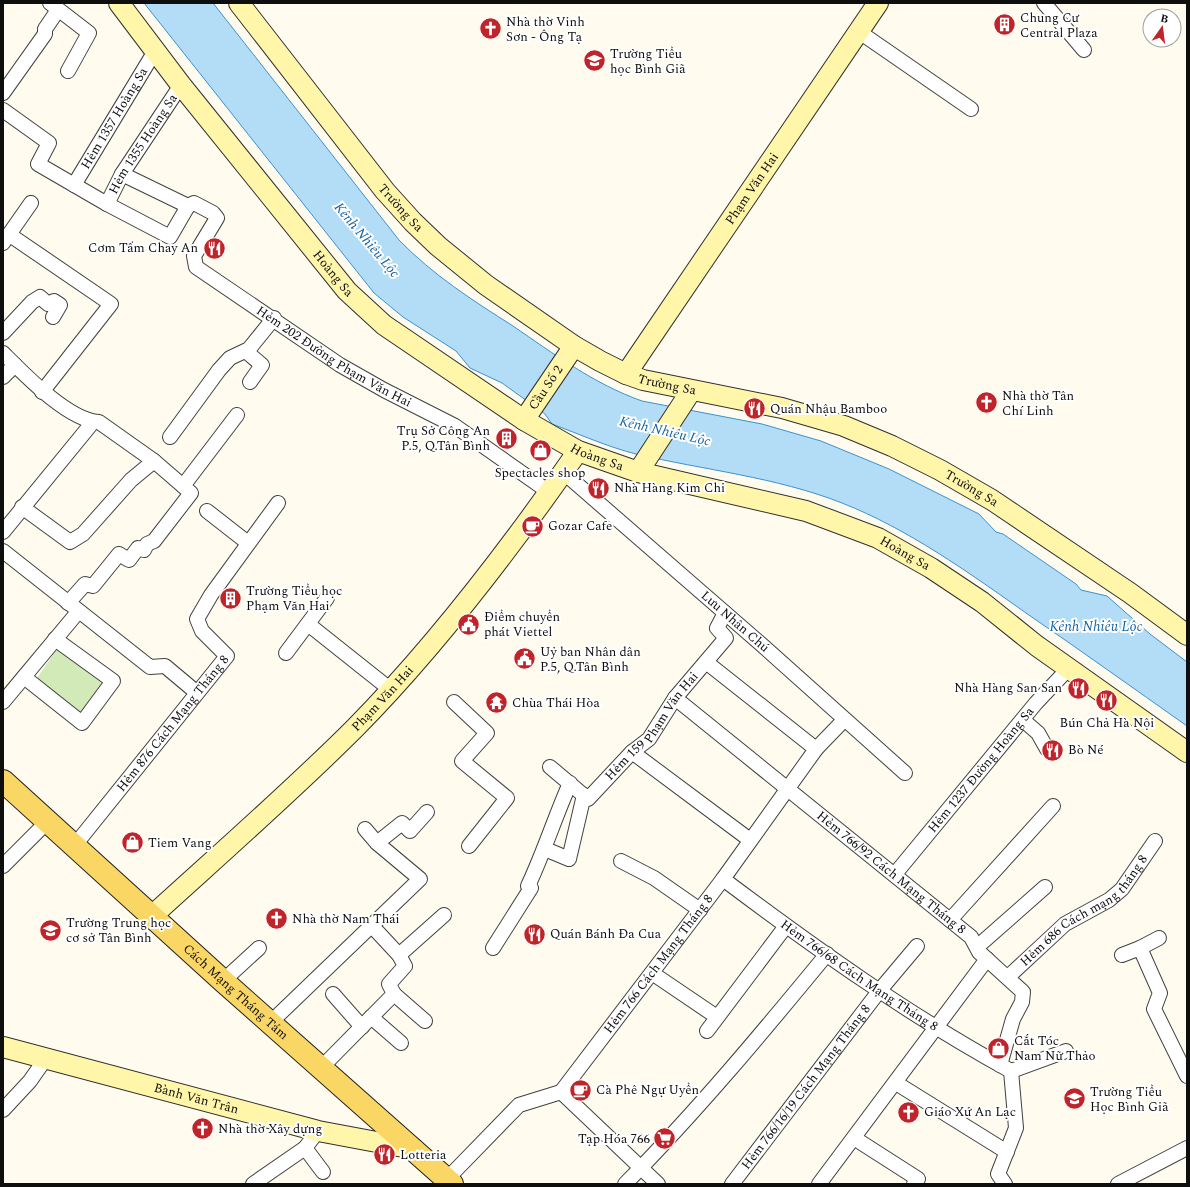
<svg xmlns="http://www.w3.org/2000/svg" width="1190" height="1187" font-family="Spectral,serif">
<rect width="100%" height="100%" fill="#fffcef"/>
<!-- green -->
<path fill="#d2eab8" d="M59,646L107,683L76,722L31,687Z"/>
<!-- water -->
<path fill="#b3ddf7" stroke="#3992cf" d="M144,3H213L399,240C433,275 472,300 513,326C554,354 594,384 642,401L762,424L821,441L889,469L979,514L996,532L1003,534L1076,584L1081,590L1107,596L1150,634L1187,662V726C1133,688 1080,650 1026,613C968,572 908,529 842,503C776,477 704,470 636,454C608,447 579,434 552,424L545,414L502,383L470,368L456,351L403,317L374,293Z"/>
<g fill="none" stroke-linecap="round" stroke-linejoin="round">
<defs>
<g id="street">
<path d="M50,3L89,33L68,71"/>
<path d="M1044,3L1084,50"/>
<path d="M858,31L971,109"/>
<path d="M3,93L45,34V29L58,10"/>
<path d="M3,110L49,143L38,164L107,204L170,237L188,206L122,174"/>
<path id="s1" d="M74,185L155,51"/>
<path id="s2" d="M107,204L122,174L181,85"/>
<path id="s3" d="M188,206L194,203L213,213L217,218L194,256L196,267L340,365L384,390L455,426L549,492"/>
<path d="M10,235L111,304L42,392"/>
<path d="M3,243L31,203"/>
<path d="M3,333L32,302L40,297L48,304L54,301L60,305L53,317"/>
<path d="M249,349V354L262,365L250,382"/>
<path d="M3,353C25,375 68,420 99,422L154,461L183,486"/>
<path d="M3,377L15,365"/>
<path d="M170,437L219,370L230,358L249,349L274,318"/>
<path id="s4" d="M563,472L762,645L905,773"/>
<path d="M22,507L70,542L83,534L131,480L154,461"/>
<path d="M207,511L248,543"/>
<path d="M3,532L93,422"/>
<path d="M3,551L150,667L165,666L196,692"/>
<path d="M68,603L85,584L93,586L119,554L129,560L138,548L144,550L147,544L154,541L191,493L183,486L237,415"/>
<path d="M308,624L391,690"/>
<path d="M286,653L327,598"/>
<path d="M706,662L816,749"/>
<path d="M24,677L82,723L113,681L55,639"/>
<path id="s5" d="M675,698L971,937L979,952L1023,992L1022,1002L1013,1019L1000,1065"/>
<path d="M3,702L78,612"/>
<path d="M454,702L487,733L462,761L507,798L469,846"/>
<path d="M1023,720L1038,733L1047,749"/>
<path d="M632,752L750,840"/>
<path id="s6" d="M550,767L588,799L632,752L649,739L675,698L726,638L717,628L725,613"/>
<path d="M377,843L402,823L410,831L427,812"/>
<path id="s7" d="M75,845L227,656L202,631L197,619L211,595L278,503"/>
<path d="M545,849L569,859L584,795"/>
<path d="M621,861L654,878L700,910"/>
<path d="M3,866L48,821"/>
<path id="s8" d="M895,874L1036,703L1069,668"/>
<path id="s9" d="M723,879C815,948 910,1016 1011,1071L1016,1128L998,1174L1005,1184"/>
<path d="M528,886C544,852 555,817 570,783"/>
<path d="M950,920L1053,806"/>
<path d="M977,947L1045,887"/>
<path d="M493,948L531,888"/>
<path d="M1140,948L1159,938"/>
<path d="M399,955L444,915"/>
<path d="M1122,955L1140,948L1160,993L1154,1009L1187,1076"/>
<path d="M652,973L717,1017"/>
<path id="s10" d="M1008,977L1065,924L1109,900L1122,889L1155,841"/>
<path d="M223,981L259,948"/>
<path d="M333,994L362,1027"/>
<path d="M394,994L425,1021"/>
<path d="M371,1017L401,1043"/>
<path d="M270,1023L420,879L377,843L365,829"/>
<path d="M707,1031L786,926"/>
<path d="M321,1068L394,994L389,984L405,966L399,955L372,926L373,924"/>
<path d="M1011,1071L1066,1051"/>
<path d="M896,1083L1007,1152"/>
<path d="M561,1092L658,1184"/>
<path d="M3,1110L30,1081L46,1058"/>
<path d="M854,1138L918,1179L914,1184"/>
<path d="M305,1148L323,1172"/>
<path id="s11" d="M447,1179L519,1105L561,1092L723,879L816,749L844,720"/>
<path d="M253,1184L305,1148L318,1131"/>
<path d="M625,1184C697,1111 762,1033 827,954"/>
<path id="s12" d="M732,1184L880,990L917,946"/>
<path d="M819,1184L987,959"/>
<path d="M1118,1184L1187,1148"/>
</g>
<g id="secondary">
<path id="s13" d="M119,3L181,85L347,291L384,325L524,420L578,451L638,472L806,511L878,538L931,568L982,602L1037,646L1187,752"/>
<path id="s14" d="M239,3L385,191L413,222L438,246L486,285L574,346L600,361L626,374L643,380L782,408L844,426L892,446L940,470L992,500L1130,593L1187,635"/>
<path id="s15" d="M626,374L878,3"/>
<path id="s16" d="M524,420L574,346"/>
<path d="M638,472L691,391"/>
<path id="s17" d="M152,916C220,854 290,793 355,728C437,645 512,546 578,451"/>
<path id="s18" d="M3,1047L318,1131L414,1149"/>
</g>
<g id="primary">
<path id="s19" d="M3,781L223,981L452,1184"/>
</g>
</defs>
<!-- street casing -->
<use href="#street" stroke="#414141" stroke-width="16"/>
<!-- secondary casing -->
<use href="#secondary" stroke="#303030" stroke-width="22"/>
<!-- primary casing -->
<use href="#primary" stroke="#1f1f1f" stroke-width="24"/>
<!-- street -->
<use href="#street" stroke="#fff" stroke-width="14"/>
<!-- secondary -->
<use href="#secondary" stroke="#fff6aa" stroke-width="20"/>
<!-- primary -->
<use href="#primary" stroke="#fad764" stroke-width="22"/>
</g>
<!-- icons -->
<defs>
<symbol id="building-disc" viewBox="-11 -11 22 22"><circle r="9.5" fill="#c0242a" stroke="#fff"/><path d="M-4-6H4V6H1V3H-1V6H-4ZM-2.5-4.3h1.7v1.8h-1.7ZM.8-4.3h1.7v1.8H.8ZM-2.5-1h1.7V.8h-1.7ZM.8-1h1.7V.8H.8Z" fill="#fff"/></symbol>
<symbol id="church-disc" viewBox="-11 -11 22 22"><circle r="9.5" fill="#c0242a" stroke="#fff"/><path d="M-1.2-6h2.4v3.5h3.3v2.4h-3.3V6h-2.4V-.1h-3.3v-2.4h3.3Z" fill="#fff"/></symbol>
<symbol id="school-disc" viewBox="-11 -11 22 22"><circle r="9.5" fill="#c0242a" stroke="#fff"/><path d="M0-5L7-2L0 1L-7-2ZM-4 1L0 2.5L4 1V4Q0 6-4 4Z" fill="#fff"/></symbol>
<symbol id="restaurant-disc" viewBox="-11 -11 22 22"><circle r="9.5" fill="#c0242a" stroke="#fff"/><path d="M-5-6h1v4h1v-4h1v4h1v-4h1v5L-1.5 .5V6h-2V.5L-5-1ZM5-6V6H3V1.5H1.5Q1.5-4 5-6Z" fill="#fff"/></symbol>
<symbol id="shop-disc" viewBox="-11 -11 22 22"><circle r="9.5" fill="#c0242a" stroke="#fff"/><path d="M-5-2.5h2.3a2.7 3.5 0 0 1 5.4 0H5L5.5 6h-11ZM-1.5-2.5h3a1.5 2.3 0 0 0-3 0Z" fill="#fff"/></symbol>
<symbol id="cafe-disc" viewBox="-11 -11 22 22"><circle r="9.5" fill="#c0242a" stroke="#fff"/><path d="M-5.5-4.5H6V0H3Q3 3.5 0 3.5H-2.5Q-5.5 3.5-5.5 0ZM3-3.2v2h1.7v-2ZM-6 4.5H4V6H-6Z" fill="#fff"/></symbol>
<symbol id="civic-disc" viewBox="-11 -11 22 22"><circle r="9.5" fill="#c0242a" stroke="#fff"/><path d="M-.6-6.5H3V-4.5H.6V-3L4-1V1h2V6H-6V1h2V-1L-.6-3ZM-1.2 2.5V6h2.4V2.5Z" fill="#fff"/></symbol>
<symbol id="temple-disc" viewBox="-11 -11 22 22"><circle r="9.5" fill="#c0242a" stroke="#fff"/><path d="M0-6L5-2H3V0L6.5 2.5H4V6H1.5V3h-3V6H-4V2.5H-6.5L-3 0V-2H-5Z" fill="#fff"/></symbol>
<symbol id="supermarket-disc" viewBox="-11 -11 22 22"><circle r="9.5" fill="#c0242a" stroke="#fff"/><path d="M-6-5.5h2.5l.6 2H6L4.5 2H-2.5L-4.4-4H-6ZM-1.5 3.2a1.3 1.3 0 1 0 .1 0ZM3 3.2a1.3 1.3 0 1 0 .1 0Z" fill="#fff"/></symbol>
</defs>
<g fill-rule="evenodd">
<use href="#building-disc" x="992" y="12" width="25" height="25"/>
<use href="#church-disc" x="478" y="16" width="25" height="25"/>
<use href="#school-disc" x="582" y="48" width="25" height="25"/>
<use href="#restaurant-disc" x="202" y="236" width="25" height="25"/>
<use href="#church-disc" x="974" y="390" width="25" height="25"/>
<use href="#restaurant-disc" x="742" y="396" width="25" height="25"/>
<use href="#building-disc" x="494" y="426" width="25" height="25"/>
<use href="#shop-disc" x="528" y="438" width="25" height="25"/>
<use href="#restaurant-disc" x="586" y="476" width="25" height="25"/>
<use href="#cafe-disc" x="520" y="514" width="25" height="25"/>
<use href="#building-disc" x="218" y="586" width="25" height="25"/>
<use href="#civic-disc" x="456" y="612" width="25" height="25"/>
<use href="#civic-disc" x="512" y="646" width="25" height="25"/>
<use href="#restaurant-disc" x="1066" y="676" width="25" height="25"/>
<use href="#restaurant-disc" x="1094" y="688" width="25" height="25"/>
<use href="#temple-disc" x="484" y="690" width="25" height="25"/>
<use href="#restaurant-disc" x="1040" y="738" width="25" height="25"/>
<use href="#shop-disc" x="120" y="830" width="25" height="25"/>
<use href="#church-disc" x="264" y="906" width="25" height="25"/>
<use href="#school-disc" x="38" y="918" width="25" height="25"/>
<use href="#restaurant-disc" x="522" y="922" width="25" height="25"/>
<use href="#shop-disc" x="986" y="1036" width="25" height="25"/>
<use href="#cafe-disc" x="568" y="1078" width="25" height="25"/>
<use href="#school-disc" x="1062" y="1086" width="25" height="25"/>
<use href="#church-disc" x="896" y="1100" width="25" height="25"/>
<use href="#church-disc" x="190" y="1116" width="25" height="25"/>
<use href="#supermarket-disc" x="652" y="1126" width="25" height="25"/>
<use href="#restaurant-disc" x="372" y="1142" width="25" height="25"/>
</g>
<g text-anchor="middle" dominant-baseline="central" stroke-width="4" stroke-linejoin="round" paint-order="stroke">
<!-- poi labels -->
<g font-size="13" fill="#0e0e0e" stroke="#fff" text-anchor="start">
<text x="1020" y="18">Chung Cư<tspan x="1020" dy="15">Central Plaza</tspan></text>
<text x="506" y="22">Nhà thờ Vinh<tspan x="506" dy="15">Sơn - Ông Tạ</tspan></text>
<text x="610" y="54">Trường Tiểu<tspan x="610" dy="15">học Bình Giã</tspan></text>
<text x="198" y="248" text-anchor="end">Cơm Tấm Chay An</text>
<text x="1002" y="396">Nhà thờ Tân<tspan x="1002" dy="15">Chí Linh</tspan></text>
<text x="770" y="409">Quán Nhậu Bamboo</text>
<text x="490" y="431" text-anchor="end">Trụ Sở Công An<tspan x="490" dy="15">P.5, Q.Tân Bình</tspan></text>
<text x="540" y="473" text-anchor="middle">Spectacles shop</text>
<text x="614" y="488">Nhà Hàng Kim Chi</text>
<text x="548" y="526">Gozar Cafe</text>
<text x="246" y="591">Trường Tiểu học<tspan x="246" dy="15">Phạm Văn Hai</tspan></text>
<text x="484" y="617">Điểm chuyển<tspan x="484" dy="15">phát Viettel</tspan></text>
<text x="540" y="652">Uỷ ban Nhân dân<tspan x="540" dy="15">P.5, Q.Tân Bình</tspan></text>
<text x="1062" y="688" text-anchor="end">Nhà Hàng San San</text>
<text x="512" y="703">Chùa Thái Hòa</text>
<text x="1107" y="723" text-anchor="middle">Bún Chả Hà Nội</text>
<text x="1068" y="750">Bò Né</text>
<text x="148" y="843">Tiem Vang</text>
<text x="292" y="919">Nhà thờ Nam Thái</text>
<text x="66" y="923">Trường Trung học<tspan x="66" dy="15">cơ sở Tân Bình</tspan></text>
<text x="550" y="934">Quán Bánh Đa Cua</text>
<text x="1014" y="1041">Cắt Tóc<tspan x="1014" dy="15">Nam Nữ Thảo</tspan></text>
<text x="596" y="1090">Cà Phê Ngự Uyển</text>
<text x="1090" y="1092">Trường Tiểu<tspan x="1090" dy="15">Học Bình Giã</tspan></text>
<text x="924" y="1112">Giáo Xứ An Lạc</text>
<text x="218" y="1129">Nhà thờ Xây dựng</text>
<text x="650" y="1139" text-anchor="end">Tạp Hóa 766</text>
<text x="400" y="1155">Lotteria</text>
</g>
<!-- street labels -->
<g font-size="13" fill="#0e0e0e" stroke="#fff">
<text stroke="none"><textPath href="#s1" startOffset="78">Hẻm 1357 Hoàng Sa</textPath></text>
<text stroke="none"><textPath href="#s2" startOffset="70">Hẻm 1355 Hoàng Sa</textPath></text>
<text stroke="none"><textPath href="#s15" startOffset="224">Phạm Văn Hai</textPath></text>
<text stroke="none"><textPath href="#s14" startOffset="261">Trường Sa</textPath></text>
<text stroke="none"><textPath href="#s13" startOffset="345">Hoàng Sa</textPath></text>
<text stroke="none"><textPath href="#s3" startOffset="255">Hẻm 202 Đường Phạm Văn Hai</textPath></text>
<text stroke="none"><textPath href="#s14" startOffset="585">Trường Sa</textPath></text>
<text stroke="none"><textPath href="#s16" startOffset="39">Cầu Số 2</textPath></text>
<text stroke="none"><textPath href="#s13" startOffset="669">Hoàng Sa</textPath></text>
<text stroke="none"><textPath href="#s14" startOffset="909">Trường Sa</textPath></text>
<text stroke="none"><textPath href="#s13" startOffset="993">Hoàng Sa</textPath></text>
<text stroke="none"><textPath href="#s4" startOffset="228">Lưu Nhân Chú</textPath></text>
<text stroke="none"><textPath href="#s17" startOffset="317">Phạm Văn Hai</textPath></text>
<text stroke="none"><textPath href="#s7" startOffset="156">Hẻm 876 Cách Mạng Tháng 8</textPath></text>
<text stroke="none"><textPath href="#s6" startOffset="147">Hẻm 159 Phạm Văn Hai</textPath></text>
<text stroke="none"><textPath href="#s8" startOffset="135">Hẻm 1237 Đường Hoàng Sa</textPath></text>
<text stroke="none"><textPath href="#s5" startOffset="278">Hẻm 766/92 Cách Mạng Tháng 8</textPath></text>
<text stroke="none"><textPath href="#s10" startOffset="102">Hẻm 686 Cách mạng tháng 8</textPath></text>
<text stroke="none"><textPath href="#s11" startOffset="308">Hẻm 766 Cách Mạng Tháng 8</textPath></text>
<text stroke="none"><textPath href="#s9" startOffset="167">Hẻm 766/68 Cách Mạng Tháng 8</textPath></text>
<text stroke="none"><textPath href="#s19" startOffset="314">Cách Mạng Tháng Tám</textPath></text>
<text stroke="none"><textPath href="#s12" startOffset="122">Hẻm 766/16/19 Cách Mạng Tháng 8</textPath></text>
<text stroke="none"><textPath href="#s18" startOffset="200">Bành Văn Trân</textPath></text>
</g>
<!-- water labels -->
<g font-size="14" font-style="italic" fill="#1563a2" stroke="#fff">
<text transform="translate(367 240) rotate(50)">Kênh Nhiêu Lộc</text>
<text transform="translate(665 431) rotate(13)">Kênh Nhiêu Lộc</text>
<text x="1096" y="626">Kênh Nhiêu Lộc</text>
</g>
</g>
<!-- border -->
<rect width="1190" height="1187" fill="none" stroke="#0e0e0e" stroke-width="8"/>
<!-- north arrow -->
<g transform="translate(1162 28) rotate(14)"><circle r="19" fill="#ffffff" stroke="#9f9f9f"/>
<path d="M0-3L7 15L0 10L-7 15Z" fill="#c0242a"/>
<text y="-6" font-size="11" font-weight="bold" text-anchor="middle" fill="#0e0e0e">B</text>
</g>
</svg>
